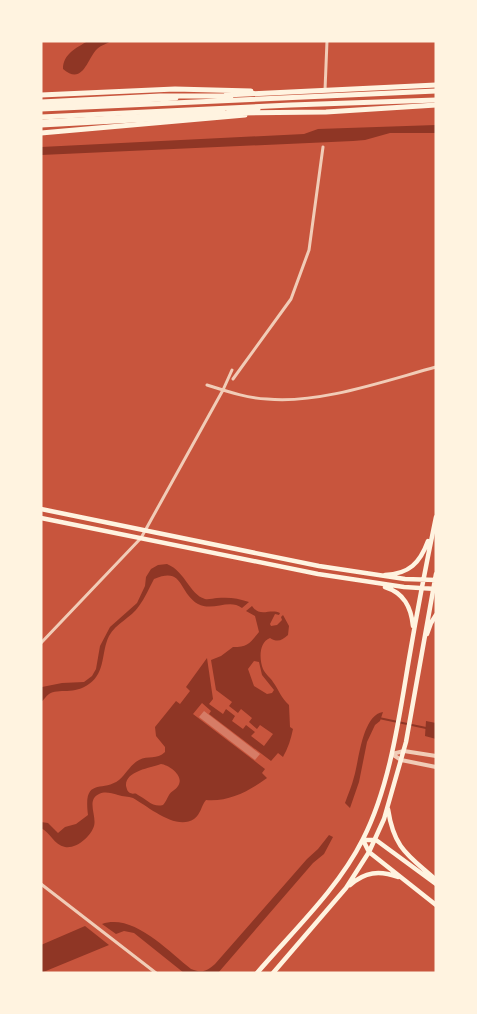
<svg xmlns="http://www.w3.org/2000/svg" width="477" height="1014" font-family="Commissioner,sans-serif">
<rect width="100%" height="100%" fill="#c8553d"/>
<!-- water -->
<path fill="#8f3625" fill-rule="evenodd" d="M88,41H111C107,44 101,45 97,49C87,59 83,86 63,69C63,54 76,48 88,41Z
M436,125V133H390L365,140L353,141L41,155V147L304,134L318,129Z
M167,564C186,572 189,594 205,599C208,600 214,598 217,598C229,597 238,598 249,602L242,608C229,598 213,612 198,604C178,592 184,566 154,579C149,588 145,598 139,606C131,618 116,623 109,636C101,652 106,672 89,684C75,695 58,688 49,694C46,696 44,700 41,702L42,687L62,683L84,682L92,676L96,669L100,646L110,627L137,603L145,586L146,577L151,569L158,565Z
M252,606C260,618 270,608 280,613L279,615L275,614L270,624L271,626L277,625L282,620L281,617L283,615L289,626L288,635C282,640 278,643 270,638C259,642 259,659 263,669C265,674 271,678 273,682C279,690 281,698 289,705L290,727L293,729C291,739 288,748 283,757L278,753L271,761L209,714L211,711L202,703L193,714L265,769L262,773L267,778C249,791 229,802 206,800C201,806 201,814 194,819C176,831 149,807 133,798C128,796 123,797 118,795C111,793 105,791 99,794C86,800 97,816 94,826C91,836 77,849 65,847C54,845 50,832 41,828V822L48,823L58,833L65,827L76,824L88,815C83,776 102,793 119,780C126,774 131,764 139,760C148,755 157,760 165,752V747L156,736L155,727L176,701L180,704L190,691L186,687L207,658L213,699L209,704L223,714L226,709L235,716L232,721L243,729L246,725L255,732L251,736L264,746L273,734L260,725L257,729L249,722L252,718L241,709L238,713L229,706L232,702L216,690L211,660L221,656L233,647C248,647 250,643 259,632L255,616L246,611ZM254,661L259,662L262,675L274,690L272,693L267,694L254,686L248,669ZM161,764C169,765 185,776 178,786C176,790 171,791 169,795C167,798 166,802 163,805C153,808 146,799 138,795C134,792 135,795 130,793C127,791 127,789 126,786C125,771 150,768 161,764Z
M383,712L380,721L375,725L367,742L359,782L350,808L345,803C348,794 352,786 354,777C359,761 362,715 383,712Z
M426,721L436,723V739L425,736Z
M329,835L333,837L324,854L313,863L218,973H184L134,933L124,931L116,934L102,924C133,913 168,951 191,969C202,973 206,972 215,964L307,859L318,849Z
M85,926L109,945L41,973V945Z"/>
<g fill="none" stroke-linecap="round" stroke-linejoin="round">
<!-- stream -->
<path stroke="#8f3625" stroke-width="2" d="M379,718L426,728"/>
</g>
<!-- building -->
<path fill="#d67c66" d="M204,711L260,754L255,760L199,717Z"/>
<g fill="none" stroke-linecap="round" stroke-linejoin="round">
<!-- minor -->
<path stroke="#f1ccb7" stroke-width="3" d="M325,90L327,41
M233,379L291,299L309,250L323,147
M207,385C226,391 246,398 267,399C320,404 384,381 436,367
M41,643L141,538L223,390L232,370
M41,884L156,973"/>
<!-- tertiary -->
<path stroke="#f1ccb7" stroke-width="4" d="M392,754L401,760L436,767
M392,754L404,751L436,756"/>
<!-- secondary -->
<path stroke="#fff3e0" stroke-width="4.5" d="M41,509L319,566L405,579L436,580
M41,518L318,574L404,587L436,589
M385,575C409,574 420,563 428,541
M385,587C404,593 411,607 413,626
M427,634L431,623L436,615
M388,809C394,849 408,855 436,880
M363,840L369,852L436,905
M363,840H376L436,884
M350,885C365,872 379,870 398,877
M257,973C293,931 338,889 363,839C390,786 399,718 409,659C417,612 426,565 436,517
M273,973L346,888L369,852L384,819L406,742L436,574"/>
<!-- primary -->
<path stroke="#fff3e0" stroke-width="5" d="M41,95L175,89L251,91
M226,95L436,85
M41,106L176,98
M241,113L326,112L436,105
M41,122L223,112
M41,133L245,115"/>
<!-- trunk -->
<path stroke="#fff3e0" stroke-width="5" d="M41,102L160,96H231
M41,109L436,91
M41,117L291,105L436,100
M41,125L208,116L258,109"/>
</g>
<!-- border -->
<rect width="477" height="1014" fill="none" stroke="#fff3e0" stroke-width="85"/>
</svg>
